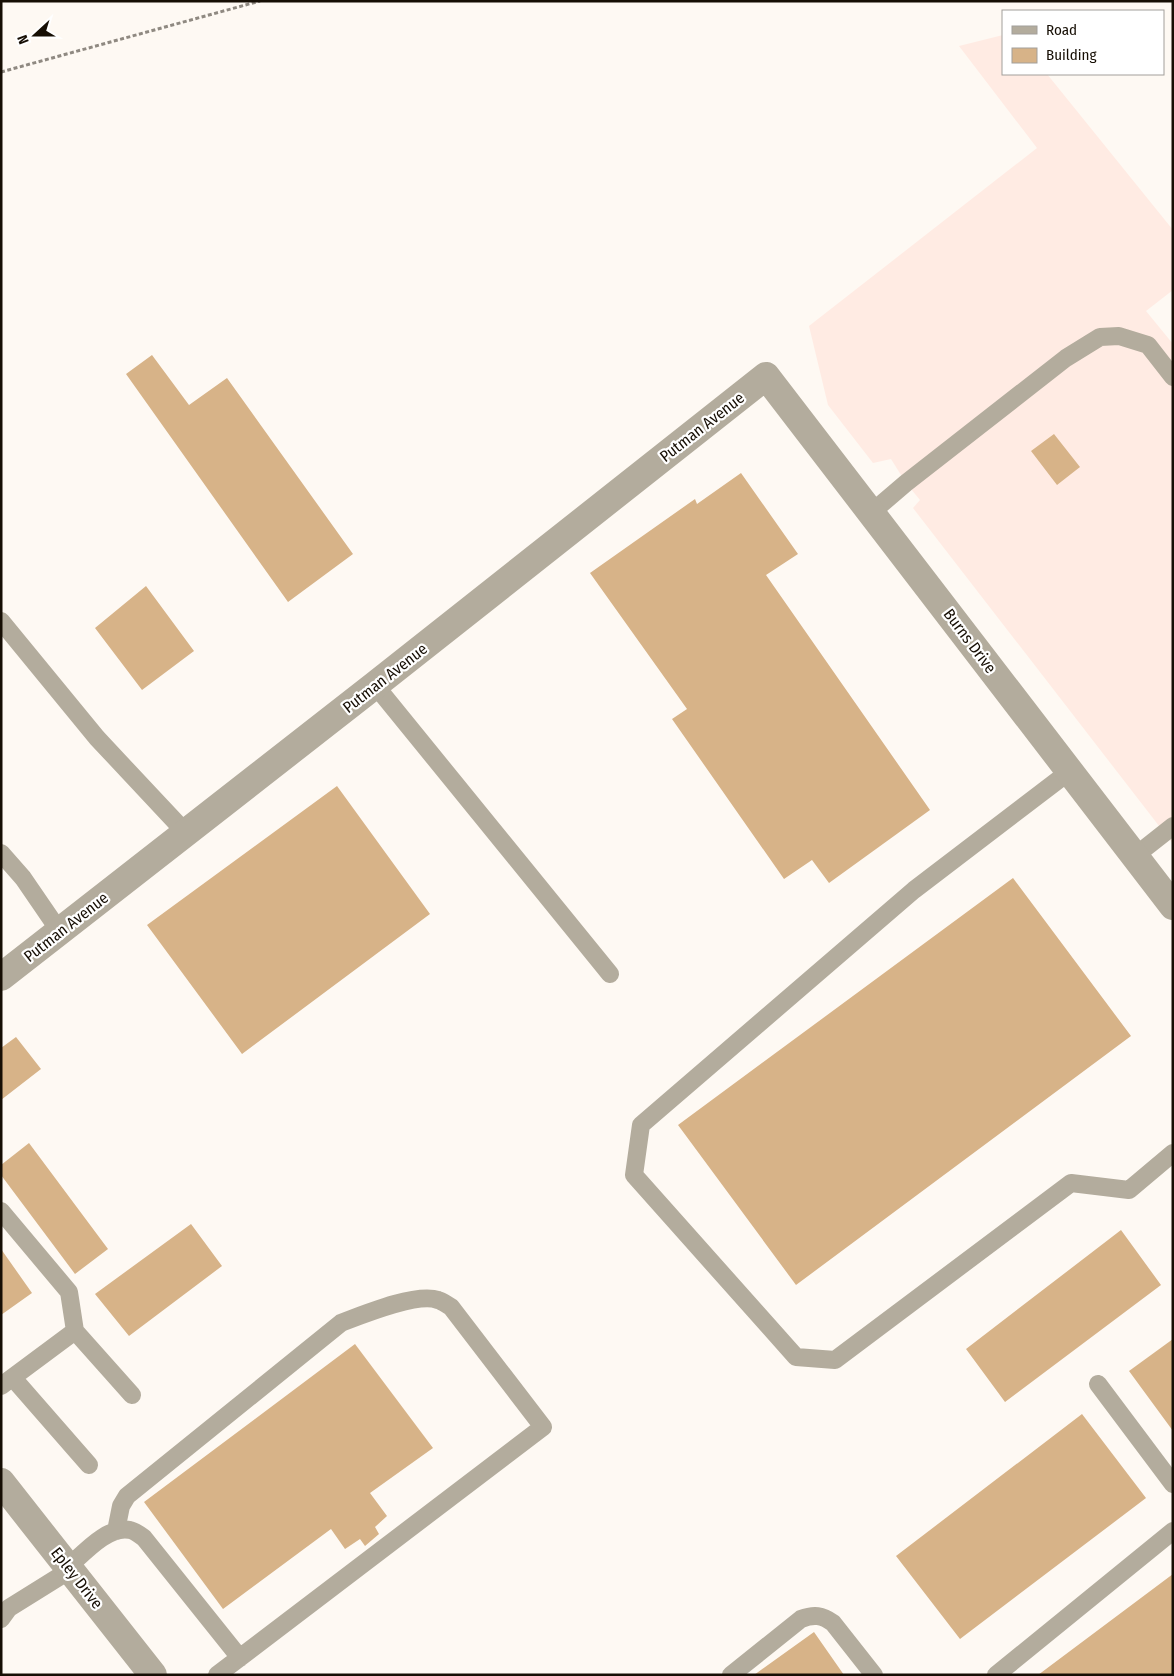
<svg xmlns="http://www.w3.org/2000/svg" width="1174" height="1676" font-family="'Fira Sans Condensed',sans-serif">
<rect width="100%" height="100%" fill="#fef9f3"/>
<!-- industrial -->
<path fill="#ffebe3" d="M1003,35V74H1047L1173,230V290L1146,311L1173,344V844L913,508L920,500L906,483L891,459L873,463L828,405L809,326L1037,148L959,46Z"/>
<!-- building -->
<path fill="#d7b388" d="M152,355L189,405L227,378L353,554L288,602L126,374Z
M1054,434L1080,467L1057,485L1031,451Z
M741,473L798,554L766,575L930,810L829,883L812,860L784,879L672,719L687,709L590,573L695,499L697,504Z
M146,586L194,651L142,690L95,628Z
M337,786L430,914L242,1054L147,925Z
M1013,878L1131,1036L796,1285L678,1125Z
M16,1037L41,1069L1,1100V1048Z
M29,1143L108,1249L75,1274L1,1175V1165Z
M191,1224L222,1266L129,1336L95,1294Z
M1121,1230L1161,1285L1005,1402L966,1349Z
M1,1249L32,1293L1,1315Z
M1173,1339V1431L1129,1371Z
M355,1344L433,1448L370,1493L387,1516L375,1527L379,1534L365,1546L360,1539L345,1549L331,1529L223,1609L144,1502Z
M1082,1414L1146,1498L960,1639L896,1556Z
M1173,1574V1675H1038Z
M814,1632L844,1675H754Z"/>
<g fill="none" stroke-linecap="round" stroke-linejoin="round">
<!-- path -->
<path stroke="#8f8981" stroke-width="3" stroke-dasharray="4 2.5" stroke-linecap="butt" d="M1,72L260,1"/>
<!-- lane -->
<path stroke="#b3ac9d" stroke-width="18" d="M872,512L906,483L1066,358L1100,337L1119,336L1148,345L1173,377
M1,621L97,738L186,833
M375,685L610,974
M1070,771L914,890L641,1125L634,1175L796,1357L835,1360L1071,1183L1129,1190L1173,1153
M1,853L23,878L60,932
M1135,856L1173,826
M1,1211L69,1292L75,1331
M13,1378L89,1465
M1098,1384L1173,1484
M1,1386L75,1331L132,1395
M116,1531L121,1506L127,1496L341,1323C362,1315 417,1292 438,1300C442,1301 447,1305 451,1307L543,1427L217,1675
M68,1567C83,1554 108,1525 130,1530C135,1531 140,1535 144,1538L240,1658
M1,1619L9,1608L70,1570
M731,1675L801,1619C814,1614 822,1615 833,1623L874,1675
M996,1675L1173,1531"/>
<!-- street -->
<path stroke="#b3ac9d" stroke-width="28" d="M1,977L375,685L766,376L1173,906
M1,1482L153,1675"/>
</g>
<g text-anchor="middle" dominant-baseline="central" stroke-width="4.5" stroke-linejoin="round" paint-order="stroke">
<!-- street labels -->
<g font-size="16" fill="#160e04" stroke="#fff">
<text transform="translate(702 427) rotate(-38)">Putman Avenue</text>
<text transform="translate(970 641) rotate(53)">Burns Drive</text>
<text transform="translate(385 678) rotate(-38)">Putman Avenue</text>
<text transform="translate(66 927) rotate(-38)">Putman Avenue</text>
<text transform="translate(77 1578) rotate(52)">Epley Drive</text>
</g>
</g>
<!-- border -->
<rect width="1174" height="1676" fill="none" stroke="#160e04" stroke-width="5"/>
<!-- legend -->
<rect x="1002" y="10" width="162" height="65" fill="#ffffff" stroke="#a29f9b"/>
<rect x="1012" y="26" width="25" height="8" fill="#b3ac9d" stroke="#a29f9b"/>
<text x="1046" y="35" font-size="15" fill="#160e04">Road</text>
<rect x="1012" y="48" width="25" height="15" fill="#d7b388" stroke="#a29f9b"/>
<text x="1046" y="60" font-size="15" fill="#160e04">Building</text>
<!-- north arrow -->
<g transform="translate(35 35) rotate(249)" stroke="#ffffff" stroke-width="4" paint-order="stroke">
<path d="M0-4L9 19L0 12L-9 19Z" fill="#160e04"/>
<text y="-8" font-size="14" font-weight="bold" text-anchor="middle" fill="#160e04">N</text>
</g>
</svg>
